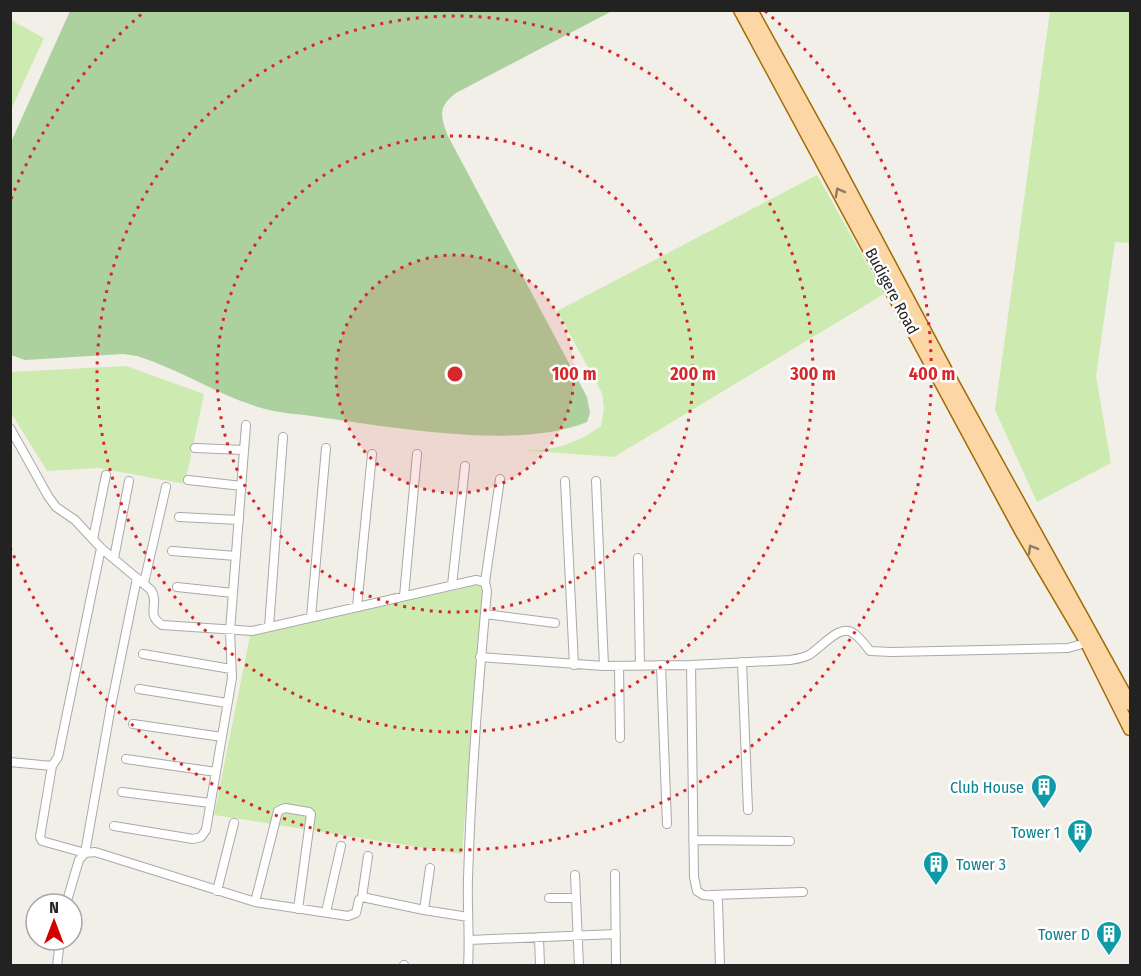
<svg xmlns="http://www.w3.org/2000/svg" width="1141" height="976" font-family="'Fira Sans Condensed',sans-serif">
<rect width="100%" height="100%" fill="#f2efe9"/>
<!-- grass -->
<path fill="#cdebb0" d="M1050,11H1130V243L1115,242L1096,376L1111,463L1037,502L995,410Z
M11,20L44,38L11,110Z
M817,175L884,294L614,457L520,450C550,452 577,444 601,426L604,408L602,393L557,311Z
M126,366L204,394L185,484L99,468L47,471L11,413L10,372Z
M483,584L462,854L214,815L250,636Z"/>
<!-- forest -->
<path fill="#add19e" d="M70,11H612L456,93C438,107 440,115 448,136L587,397L590,413L587,422C519,450 398,428 325,418C303,414 279,414 258,407C216,394 179,369 137,356L123,354L25,360L11,355V142Z"/>
<g fill="none" stroke-linecap="round" stroke-linejoin="round">
<defs>
<path id="minor" d="M10,428L48,496L56,507L75,520L101,548L151,590C160,604 145,614 162,625L252,631L476,580L485,582L487,591C478,687 471,782 468,879C467,907 470,937 468,966
M195,448L244,450
M188,480L242,486
M565,481L574,665
M596,481L604,666
M179,517L239,520
M93,539L106,475
M172,551L236,556
M114,558L129,481
M638,558L640,666
M485,582L500,479
M144,583L166,487
M452,585L465,466
M177,587L233,593
M404,596L417,454
M357,607L372,454
M485,614L555,623
M311,617L326,448
M269,627L283,437
M143,654L231,669
M480,657L604,666L691,665L790,660C796,659 803,658 809,655C821,648 840,623 853,633C860,637 865,645 870,651L892,652L1068,648L1089,642
M742,662L748,810
M661,665L667,824
M691,665L694,877L697,891L703,895L715,896L718,901L720,966
M619,666L620,738
M139,689L227,703
M133,724L222,737
M126,759L216,772
M10,762L52,766L58,757L101,548
M52,766L40,837L42,841L85,853L111,706L137,578
M122,792L210,803
M114,826L193,839L201,837L206,830L232,678L230,631L246,425
M693,840L790,841
M615,874L616,966
M575,875L579,966
M217,891L234,823
M711,895L803,892
M362,897L368,856
M549,898H576
M255,902L278,811L285,808L309,812L311,814L298,909
M66,904L79,860L85,853L95,852L255,902L348,916L356,913L359,900L362,897L424,910L468,917
M424,910L430,868
M326,912L341,846
M539,937L540,966
M469,940L616,934
M57,966L60,940
M404,966V965"/>
<path id="primary" d="M740,10L1021,531L1087,643L1130,729
M751,10L830,153L952,382L1130,704"/>
</defs>
<!-- minor casing -->
<use href="#minor" stroke="#a9a9a9" stroke-width="10"/>
<!-- primary casing -->
<use href="#primary" stroke="#a06b00" stroke-width="15"/>
<!-- minor -->
<use href="#minor" stroke="#fff" stroke-width="8"/>
<!-- primary -->
<use href="#primary" stroke="#fcd6a4" stroke-width="12"/>
</g>
<!-- one-way arrows -->
<defs><path id="oneway-chevron" d="M-2-3.5L2.5 0L-2 3.5" fill="none" stroke-width="1.6" stroke-linecap="round" stroke-linejoin="round" transform="scale(1.5)"/></defs>
<g stroke="#8f7c63">
<use href="#oneway-chevron" transform="translate(839 192) rotate(-119)"/>
<use href="#oneway-chevron" transform="translate(1032 549) rotate(-120)"/>
</g>
<!-- distance rings -->
<circle cx="455" cy="374" r="119" fill="#d62828" fill-opacity=".12"/>
<g fill="none" stroke="#d62828" stroke-width="3" stroke-dasharray="3 6">
<circle cx="455" cy="374" r="119"/>
<circle cx="455" cy="374" r="238"/>
<circle cx="455" cy="374" r="358"/>
<path d="M11 199A477 477 0 0 1 145 11M765 11A477 477 0 1 1 11 549"/>
</g>
<!-- icons -->
<defs>
<symbol id="building-pin" viewBox="-11 -11 22 30"><path d="M0 17L-7.5 6A9.5 9.5 0 1 1 7.5 6Z" fill="#0f9aa8" stroke="#fff"/><path d="M-4-6H4V6H1V3H-1V6H-4ZM-2.5-4.3h1.7v1.8h-1.7ZM.8-4.3h1.7v1.8H.8ZM-2.5-1h1.7V.8h-1.7ZM.8-1h1.7V.8H.8Z" fill="#fff"/></symbol>
</defs>
<g fill-rule="evenodd">
<use href="#building-pin" x="1029" y="772" width="30" height="40"/>
<use href="#building-pin" x="1065" y="817" width="30" height="40"/>
<use href="#building-pin" x="921" y="849" width="30" height="40"/>
<use href="#building-pin" x="1094" y="919" width="30" height="40"/>
</g>
<g text-anchor="middle" dominant-baseline="central" stroke-width="5" stroke-linejoin="round" paint-order="stroke">
<!-- street labels -->
<g font-size="16" fill="#222" stroke="#fff">
<text transform="translate(892 291) rotate(62)">Budigere Road</text>
</g>
<!-- culture labels -->
<g font-size="16" fill="#0d838f" stroke="#fff" text-anchor="end">
<text x="1024" y="787">Club House</text>
<text x="1060" y="832">Tower 1</text>
<text x="956" y="864" text-anchor="start">Tower 3</text>
<text x="1090" y="934">Tower D</text>
</g>
</g>
<circle cx="455" cy="374" r="9" fill="#d62828" stroke="#fff" stroke-width="3"/>
<g font-size="18" text-anchor="middle" font-weight="bold" fill="#d62828" stroke="#fff" stroke-width="5" stroke-linejoin="round" paint-order="stroke">
<text x="574" y="380">100 m</text>
<text x="693" y="380">200 m</text>
<text x="813" y="380">300 m</text>
<text x="932" y="380">400 m</text>
</g>
<!-- border -->
<rect width="1141" height="976" fill="none" stroke="#222222" stroke-width="24"/>
<!-- north arrow -->
<g transform="translate(54 922)"><circle r="28" fill="#ffffff" stroke="#a7a7a7" stroke-width="1.5"/>
<path d="M0-4.5L10 22L0 15L-10 22Z" fill="#d40000"/>
<text y="-9" font-size="16" font-weight="bold" text-anchor="middle" fill="#222222">N</text>
</g>
</svg>
